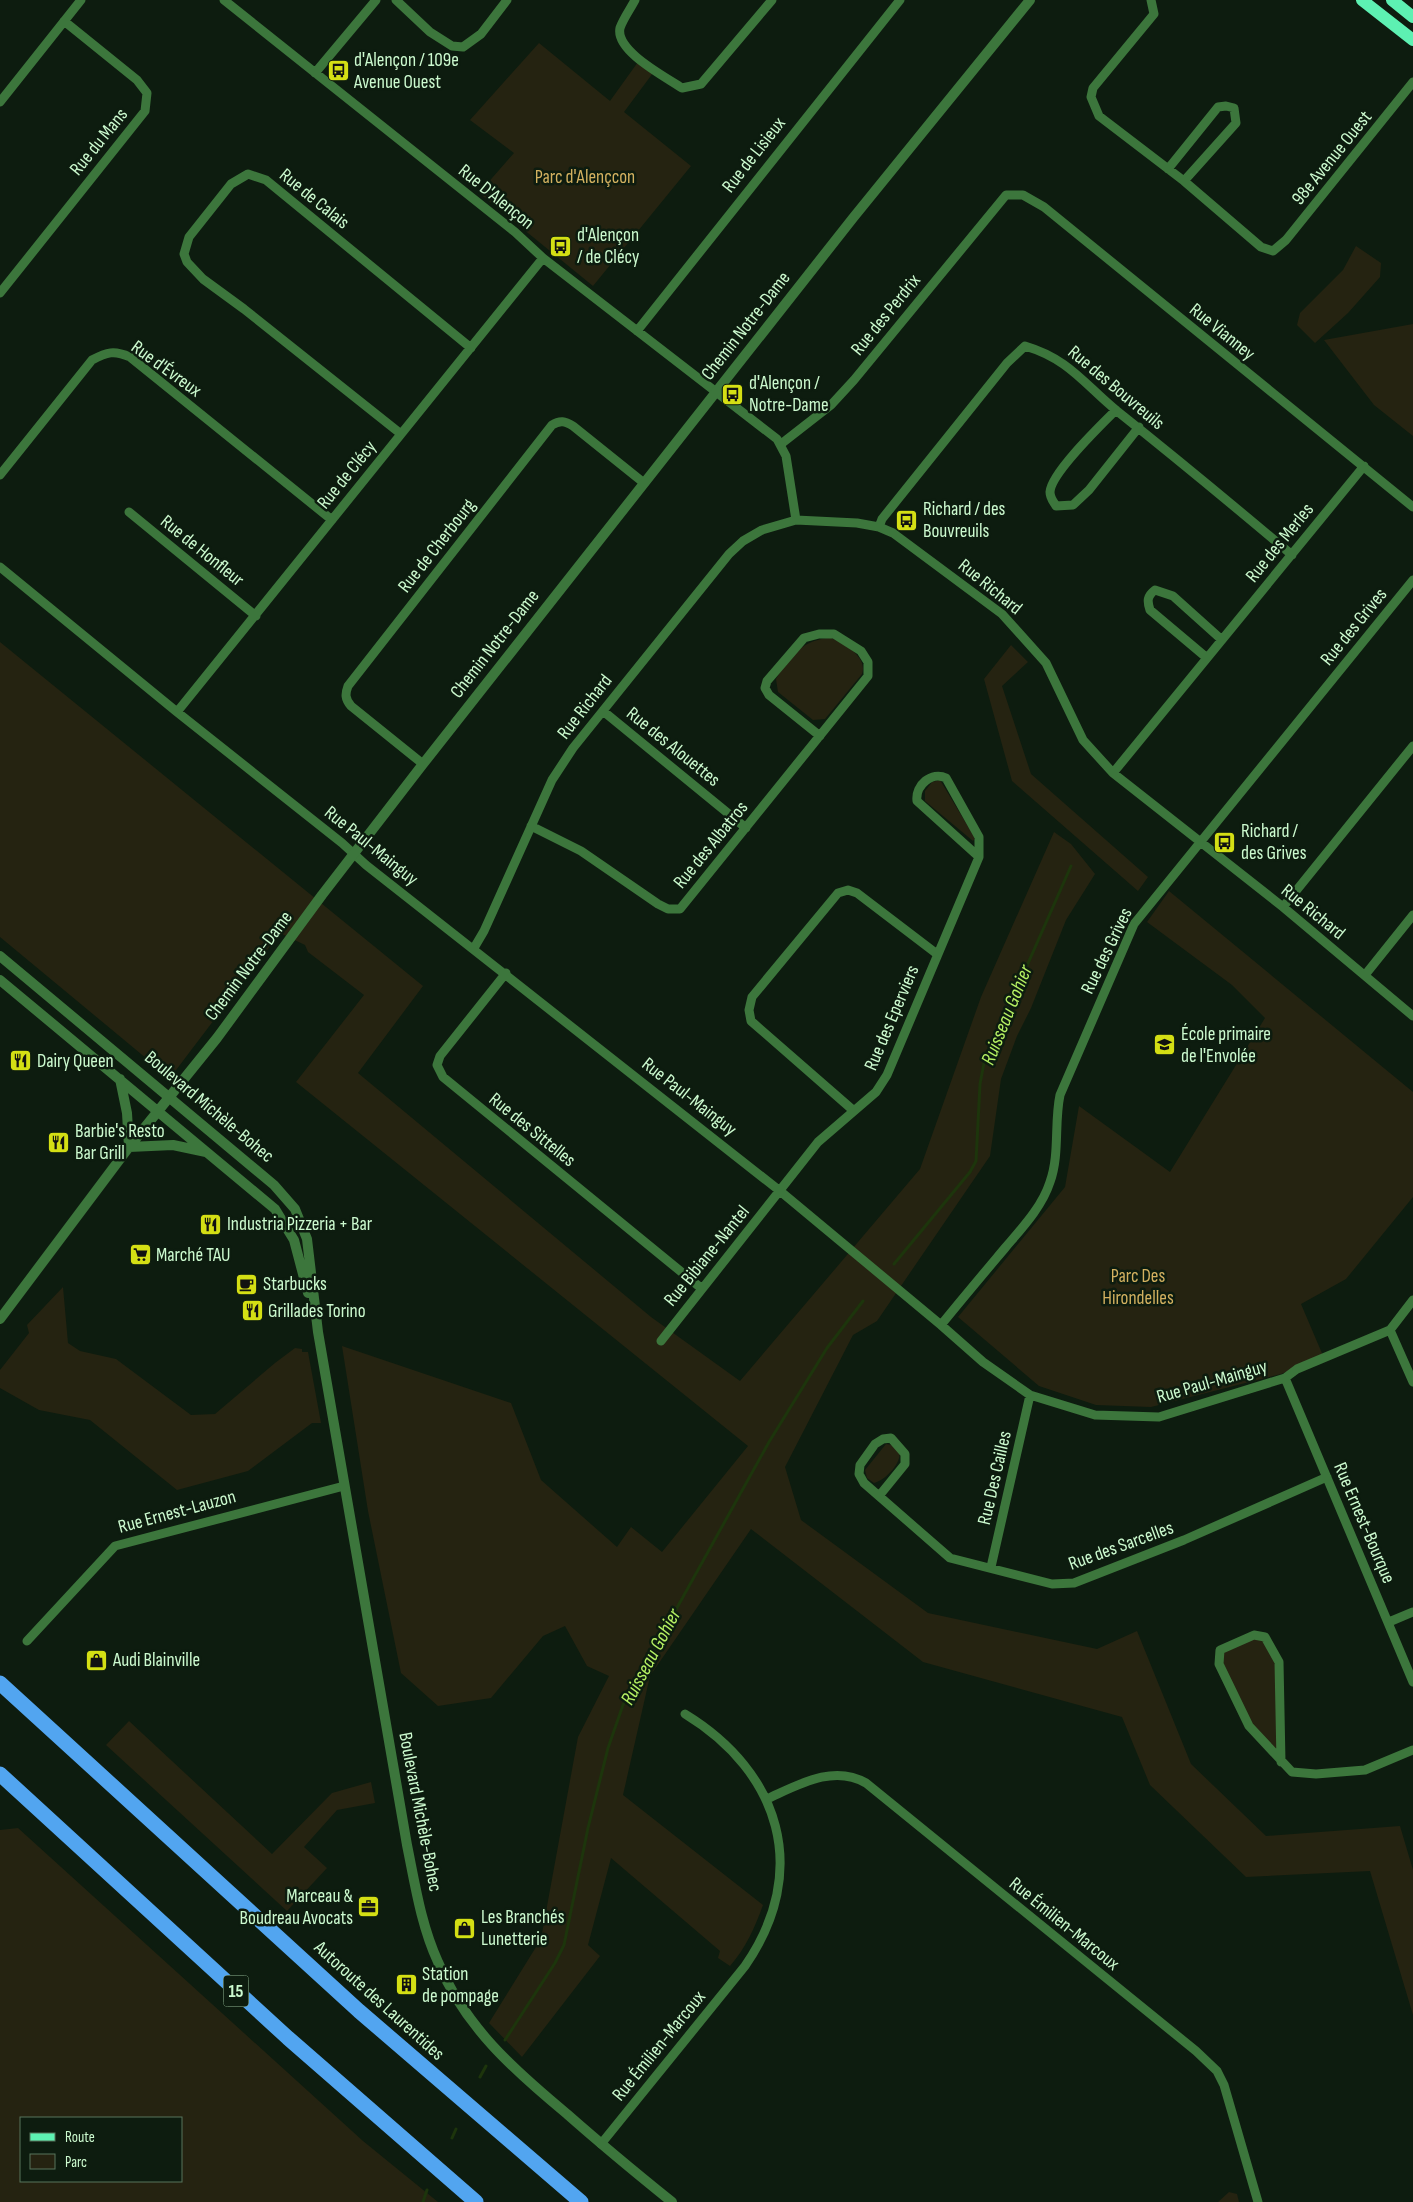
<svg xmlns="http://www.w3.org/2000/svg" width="1413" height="2202" font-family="'Sofia Sans Condensed',sans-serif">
<rect width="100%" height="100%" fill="#0d1c0f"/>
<!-- green -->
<path fill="#252311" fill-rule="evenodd" d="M539,43L610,101L638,62L653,73L624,112L691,166L593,286L479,193L514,153L470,120Z
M1356,246L1381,263L1380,277L1348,313L1315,343L1297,325L1300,313L1343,270Z
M1413,324V436L1374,405L1324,340Z
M831,638C845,644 868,657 862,674L825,719L813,720L778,692L776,679C789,656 804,639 831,638Z
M0,642L423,986L358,1073L651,1317L740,1381L920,1169L981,997L1054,832L1071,844L1095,874L1066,920L1031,1008L1017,1036L1001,1079L990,1156L877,1321L853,1335L785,1467L801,1520L928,1613L1097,1649L1137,1631L1191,1764L1266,1836L1400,1826L1413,1870V2015L1370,1871L1246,1877L1150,1785L1122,1717L923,1662L751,1529L650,1676L623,1795L763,1905C755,1927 746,1948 730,1966L718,1958L720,1951L611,1858L588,1945L600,1956L522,2057L489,2023L541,1939L578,1737L609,1676L587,1666L565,1626L543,1636L491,1698L438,1706L401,1673L368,1511L342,1346L511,1403L541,1480L617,1547L631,1527L662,1552L748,1446L296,1082L364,995L308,952L305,945L280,933L170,1078L0,937Z
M1011,645L1028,662L1002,686L1031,774L1148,877L1138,891L1012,781L984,679Z
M940,780L975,838L973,841L925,801V791L932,782Z
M1169,891L1413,1092V1197L1346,1279L1301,1304L1324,1358L1281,1374L1151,1407L1096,1405L1039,1386L958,1317L1065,1187L1079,1106L1170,1172L1265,1018L1232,985L1147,922Z
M63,1287L68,1343L80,1351L116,1359L191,1415L215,1414L275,1363L295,1348L302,1349V1352H308L321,1423H312L248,1471L177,1490L90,1420L39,1410L0,1388V1370L29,1333L27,1325Z
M886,1444C916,1447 889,1480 874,1483L867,1478L865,1470Z
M1254,1635L1265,1637L1279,1662L1281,1762L1249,1726L1219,1664L1220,1650Z
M129,1721L272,1854L332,1793L371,1782L375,1803L337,1810L304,1847L327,1868L287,1911L106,1745Z
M18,1828L363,2141L438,2202H0V1830ZM21,2118H181V2181H21Z
M1229,2192L1237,2194L1239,2202H1218Z"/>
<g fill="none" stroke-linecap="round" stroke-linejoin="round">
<!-- stream -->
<path stroke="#1d350c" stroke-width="3" d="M894,1264L970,1172L976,1161L980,1084L984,1063L1071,866
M505,2040L555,1963L564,1945L588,1828L608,1748L623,1705L769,1442L827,1348L863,1301
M480,2077L486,2066
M452,2138L456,2129
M423,2202L427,2190"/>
<!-- minor -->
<path stroke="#3c763c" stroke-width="9" d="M224,0L515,232L543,258L777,439L786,456L796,520
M396,0L430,32L452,46L463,47L481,34L507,0
M635,0C631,8 623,19 620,28C615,51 666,77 682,88L701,84L772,0
M1151,0L1154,14L1093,88L1091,97L1099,116L1184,181L1261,247L1273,251L1286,240L1413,82
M315,73L376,0
M0,102L81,0
M1168,169L1218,107L1226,106L1234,108L1236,123L1184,181
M0,293L145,111L147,93L137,80L64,21
M637,331L900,0
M1116,410C1101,425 1051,473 1050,492C1050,498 1053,501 1056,506L1073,505L1089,490L1139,427
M401,434L244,309L203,279L187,262L184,254L189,237L231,184L248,174L266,180L471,348
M781,444L831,405L854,380L1006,195H1023L1044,207L1413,507
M0,475L92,360C107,352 114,350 130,357L332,520
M129,512L256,616
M879,527L882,519L1007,363L1025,346C1069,359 1084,384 1117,411C1176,458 1234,506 1292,555
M0,567L177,712L342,843L366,865L780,1191L941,1325L983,1362L1030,1395L1095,1415L1159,1417L1285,1378L1297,1369L1390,1330L1413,1300
M1207,658L1150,610C1147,601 1147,596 1155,590L1173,596L1222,640
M603,711L746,828
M177,712L543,258
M423,764L351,706C345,699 345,694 348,686L552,425C560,420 565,421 573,426L644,483
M1113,773L1364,466
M531,826L581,851L658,904L668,909H680L868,676V662L861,651L834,634H819L804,638L767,681L765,688L769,695L820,736
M1283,907L1413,746
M474,948L484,931L552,780L573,748L729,554L743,541L762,530L796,520L857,523L879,527L893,533L1002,614L1046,663L1083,740L1113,773L1283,907L1413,1016
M506,973L440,1056L437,1065L443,1077L701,1288
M1365,975L1413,915
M854,1111L751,1021L749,1010L752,997L838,893L848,890L857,893L937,954
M941,1325C962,1299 984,1273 1005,1248C1022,1228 1042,1207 1050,1182C1060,1154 1054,1123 1060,1095L1134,924L1413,580
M1390,1330L1413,1382
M661,1341L818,1142L876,1092L887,1075L979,857V837L946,778C932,771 915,785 917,801L979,857
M1285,1378L1413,1682
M879,1496L905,1464V1454L891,1438L883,1439L875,1444L860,1465L859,1474L864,1483L950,1558L1052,1584L1074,1583L1184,1540L1327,1477
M991,1567L1030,1395
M1389,1622L1413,1612
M27,1641L115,1546L344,1486
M1281,1762L1279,1662L1265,1637L1254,1635L1220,1650L1219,1664L1249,1726L1292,1772L1316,1774L1365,1770L1413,1750
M767,1799C798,1785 833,1764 866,1783L1196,2051L1217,2071L1224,2085L1258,2202
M601,2144L745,1966C811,1871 780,1772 685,1714"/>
<!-- tertiary -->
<path stroke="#3c763c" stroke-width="10" d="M0,956L274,1185L295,1209L307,1239L318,1332L407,1845C415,1884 421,1925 438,1962C465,2027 514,2070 567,2114C601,2144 636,2173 672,2202
M0,980L275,1209L294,1240L308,1293
M120,1079L127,1113L129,1147
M129,1147L173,1145L206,1152
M0,1319L129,1147L217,1038L322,895L423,764L853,218L1030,0"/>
<!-- primary -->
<path stroke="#5df1b2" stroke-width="12" d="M1362,0L1413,40
M1392,0L1413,17"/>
<!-- motorway -->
<path stroke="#52a5f0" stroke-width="15" d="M0,1683L359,2011L581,2202
M0,1774L288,2038L476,2202"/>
</g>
<!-- icons -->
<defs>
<symbol id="bus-square" viewBox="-11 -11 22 22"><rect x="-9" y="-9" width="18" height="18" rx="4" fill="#d4df14" stroke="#0d1c0f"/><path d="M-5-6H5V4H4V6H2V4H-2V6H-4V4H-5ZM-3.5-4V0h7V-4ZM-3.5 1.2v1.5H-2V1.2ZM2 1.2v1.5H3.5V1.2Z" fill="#111"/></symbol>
<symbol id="school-square" viewBox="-11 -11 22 22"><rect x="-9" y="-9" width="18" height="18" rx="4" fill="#d4df14" stroke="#0d1c0f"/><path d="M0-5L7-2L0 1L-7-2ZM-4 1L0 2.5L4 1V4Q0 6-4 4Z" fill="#111"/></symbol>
<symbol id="restaurant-square" viewBox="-11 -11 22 22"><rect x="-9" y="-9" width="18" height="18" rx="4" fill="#d4df14" stroke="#0d1c0f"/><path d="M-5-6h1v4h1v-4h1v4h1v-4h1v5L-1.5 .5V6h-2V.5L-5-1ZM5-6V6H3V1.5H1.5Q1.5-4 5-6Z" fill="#111"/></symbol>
<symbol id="supermarket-square" viewBox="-11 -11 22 22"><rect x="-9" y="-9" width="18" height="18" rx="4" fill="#d4df14" stroke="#0d1c0f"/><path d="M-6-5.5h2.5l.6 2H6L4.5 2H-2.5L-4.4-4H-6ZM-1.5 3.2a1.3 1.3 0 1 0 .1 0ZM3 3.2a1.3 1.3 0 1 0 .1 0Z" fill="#111"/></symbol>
<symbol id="cafe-square" viewBox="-11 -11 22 22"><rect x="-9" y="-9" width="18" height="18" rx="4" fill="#d4df14" stroke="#0d1c0f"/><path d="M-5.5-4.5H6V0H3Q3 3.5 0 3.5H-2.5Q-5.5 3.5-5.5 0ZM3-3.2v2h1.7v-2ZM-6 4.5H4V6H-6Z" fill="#111"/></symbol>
<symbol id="shop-square" viewBox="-11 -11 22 22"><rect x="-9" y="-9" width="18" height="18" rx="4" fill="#d4df14" stroke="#0d1c0f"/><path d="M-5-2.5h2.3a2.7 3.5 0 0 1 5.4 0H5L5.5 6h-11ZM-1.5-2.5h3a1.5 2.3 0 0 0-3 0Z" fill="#111"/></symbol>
<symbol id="office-square" viewBox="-11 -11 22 22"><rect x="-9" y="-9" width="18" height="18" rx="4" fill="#d4df14" stroke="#0d1c0f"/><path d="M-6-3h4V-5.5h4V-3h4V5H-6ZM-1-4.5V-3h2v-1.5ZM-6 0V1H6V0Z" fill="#111"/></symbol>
<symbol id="building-square" viewBox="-11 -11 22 22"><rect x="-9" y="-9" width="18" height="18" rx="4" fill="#d4df14" stroke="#0d1c0f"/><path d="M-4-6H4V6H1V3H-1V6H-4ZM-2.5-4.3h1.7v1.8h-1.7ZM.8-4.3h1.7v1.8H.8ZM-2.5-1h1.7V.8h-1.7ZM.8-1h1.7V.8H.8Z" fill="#111"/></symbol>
</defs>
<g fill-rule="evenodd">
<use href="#bus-square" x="326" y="58" width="25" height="25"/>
<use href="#bus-square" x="548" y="234" width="25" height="25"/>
<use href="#bus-square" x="720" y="382" width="25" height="25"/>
<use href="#bus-square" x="894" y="508" width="25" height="25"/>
<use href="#bus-square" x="1212" y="830" width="25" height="25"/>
<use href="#school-square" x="1152" y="1032" width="25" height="25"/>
<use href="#restaurant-square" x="8" y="1048" width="25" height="25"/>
<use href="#restaurant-square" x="46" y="1130" width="25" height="25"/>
<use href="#restaurant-square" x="198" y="1212" width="25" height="25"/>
<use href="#supermarket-square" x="128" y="1242" width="25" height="25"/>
<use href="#cafe-square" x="234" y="1272" width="25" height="25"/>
<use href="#restaurant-square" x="240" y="1298" width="25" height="25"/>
<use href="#shop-square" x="84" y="1648" width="25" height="25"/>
<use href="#office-square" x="356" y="1894" width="25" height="25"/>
<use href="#shop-square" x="452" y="1916" width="25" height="25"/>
<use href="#building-square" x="394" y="1972" width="25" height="25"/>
</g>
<g text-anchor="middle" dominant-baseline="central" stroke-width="5" stroke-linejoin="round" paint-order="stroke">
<!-- shield labels -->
<rect fill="#0d1c0f" stroke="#93b795" stroke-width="1" x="223.5" y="1975.5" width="25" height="31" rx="4"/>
<g font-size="18" font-weight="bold" fill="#ccfacf">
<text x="236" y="1991">15</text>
</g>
<!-- poi labels -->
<g font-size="19" fill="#ccfacf" stroke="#0d1c0f" text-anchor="start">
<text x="354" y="60">d'Alençon / 109e<tspan x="354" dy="22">Avenue Ouest</tspan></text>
<text x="577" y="235">d'Alençon<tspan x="577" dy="22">/ de Clécy</tspan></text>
<text x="749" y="383">d'Alençon /<tspan x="749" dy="22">Notre-Dame</tspan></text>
<text x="923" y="509">Richard / des<tspan x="923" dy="22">Bouvreuils</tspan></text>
<text x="1241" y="831">Richard /<tspan x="1241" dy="22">des Grives</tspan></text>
<text x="1181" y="1034">École primaire<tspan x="1181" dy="22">de l'Envolée</tspan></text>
<text x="37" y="1061">Dairy Queen</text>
<text x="75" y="1131">Barbie's Resto<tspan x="75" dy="22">Bar Grill</tspan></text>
<text x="227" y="1224">Industria Pizzeria + Bar</text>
<text x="156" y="1255">Marché TAU</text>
<text x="263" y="1284">Starbucks</text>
<text x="268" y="1311">Grillades Torino</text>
<text x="113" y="1660">Audi Blainville</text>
<text x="353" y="1896" text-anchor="end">Marceau &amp;<tspan x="353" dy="22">Boudreau Avocats</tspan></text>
<text x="481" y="1917">Les Branchés<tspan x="481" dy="22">Lunetterie</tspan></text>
<text x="422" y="1974">Station<tspan x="422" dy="22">de pompage</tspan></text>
</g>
<!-- street labels -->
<g font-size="19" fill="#ccfacf" stroke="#0d1c0f">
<text transform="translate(99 142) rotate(-51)">Rue du Mans</text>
<text transform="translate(754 155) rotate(-52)">Rue de Lisieux</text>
<text transform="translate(1332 158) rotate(-51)">98e Avenue Ouest</text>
<text transform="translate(496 197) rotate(39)">Rue D'Alençon</text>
<text transform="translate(314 199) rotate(39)">Rue de Calais</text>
<text transform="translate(886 315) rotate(-51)">Rue des Perdrix</text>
<text transform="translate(746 326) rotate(-52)">Chemin Notre-Dame</text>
<text transform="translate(1222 332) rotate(39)">Rue Vianney</text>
<text transform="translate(166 369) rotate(36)">Rue d'Évreux</text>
<text transform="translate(1116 388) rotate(40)">Rue des Bouvreuils</text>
<text transform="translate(347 475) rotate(-51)">Rue de Clécy</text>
<text transform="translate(1280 543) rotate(-51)">Rue des Merles</text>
<text transform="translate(437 546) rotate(-52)">Rue de Cherbourg</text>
<text transform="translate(202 551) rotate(39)">Rue de Honfleur</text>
<text transform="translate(990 587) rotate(39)">Rue Richard</text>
<text transform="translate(1354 627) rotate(-51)">Rue des Grives</text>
<text transform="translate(495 644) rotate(-52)">Chemin Notre-Dame</text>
<text transform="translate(585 707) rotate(-52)">Rue Richard</text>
<text transform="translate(673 747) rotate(39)">Rue des Alouettes</text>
<text transform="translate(711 845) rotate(-51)">Rue des Albatros</text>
<text transform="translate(371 846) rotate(39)">Rue Paul-Mainguy</text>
<text transform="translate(1313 912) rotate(39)">Rue Richard</text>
<text transform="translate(1107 951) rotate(-64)">Rue des Grives</text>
<text transform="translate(249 966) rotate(-53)">Chemin Notre-Dame</text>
<text transform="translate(892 1018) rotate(-67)">Rue des Eperviers</text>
<text transform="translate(689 1097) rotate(38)">Rue Paul-Mainguy</text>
<text transform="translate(209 1107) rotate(40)">Boulevard Michèle-Bohec</text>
<text transform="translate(532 1130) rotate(39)">Rue des Sittelles</text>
<text transform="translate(707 1256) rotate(-51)">Rue Bibiane-Nantel</text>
<text transform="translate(1212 1382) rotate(-16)">Rue Paul-Mainguy</text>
<text transform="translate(995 1478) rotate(-77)">Rue Des Cailles</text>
<text transform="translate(177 1512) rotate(-15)">Rue Ernest-Lauzon</text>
<text transform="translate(1364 1523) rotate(67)">Rue Ernest-Bourque</text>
<text transform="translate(1121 1546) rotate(-20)">Rue des Sarcelles</text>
<text transform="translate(420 1812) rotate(79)">Boulevard Michèle-Bohec</text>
<text transform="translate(1064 1924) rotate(39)">Rue Émilien-Marcoux</text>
<text transform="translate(379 2001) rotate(42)">Autoroute des Laurentides</text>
<text transform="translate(659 2046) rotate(-51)">Rue Émilien-Marcoux</text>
</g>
<!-- park labels -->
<g font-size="19" fill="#d3b160" stroke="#0d1c0f">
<text x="585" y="177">Parc d'Alençcon</text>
<text x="1138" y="1276">Parc Des<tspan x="1138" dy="22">Hirondelles</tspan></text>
</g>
<!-- water labels -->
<g font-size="20" font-style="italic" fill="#b6f163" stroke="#0d1c0f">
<text transform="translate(1007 1015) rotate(-68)">Ruisseau Gohier</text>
<text transform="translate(651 1657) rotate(-62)">Ruisseau Gohier</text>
</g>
</g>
<!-- legend -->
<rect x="20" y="2117" width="162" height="65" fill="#0d1c0f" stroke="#59755c"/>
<rect x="30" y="2133" width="25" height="8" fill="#5df1b2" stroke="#59755c"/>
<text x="65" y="2142" font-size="15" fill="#ccfacf">Route</text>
<rect x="30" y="2154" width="25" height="15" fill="#252311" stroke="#59755c"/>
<text x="65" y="2167" font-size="15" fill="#ccfacf">Parc</text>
</svg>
